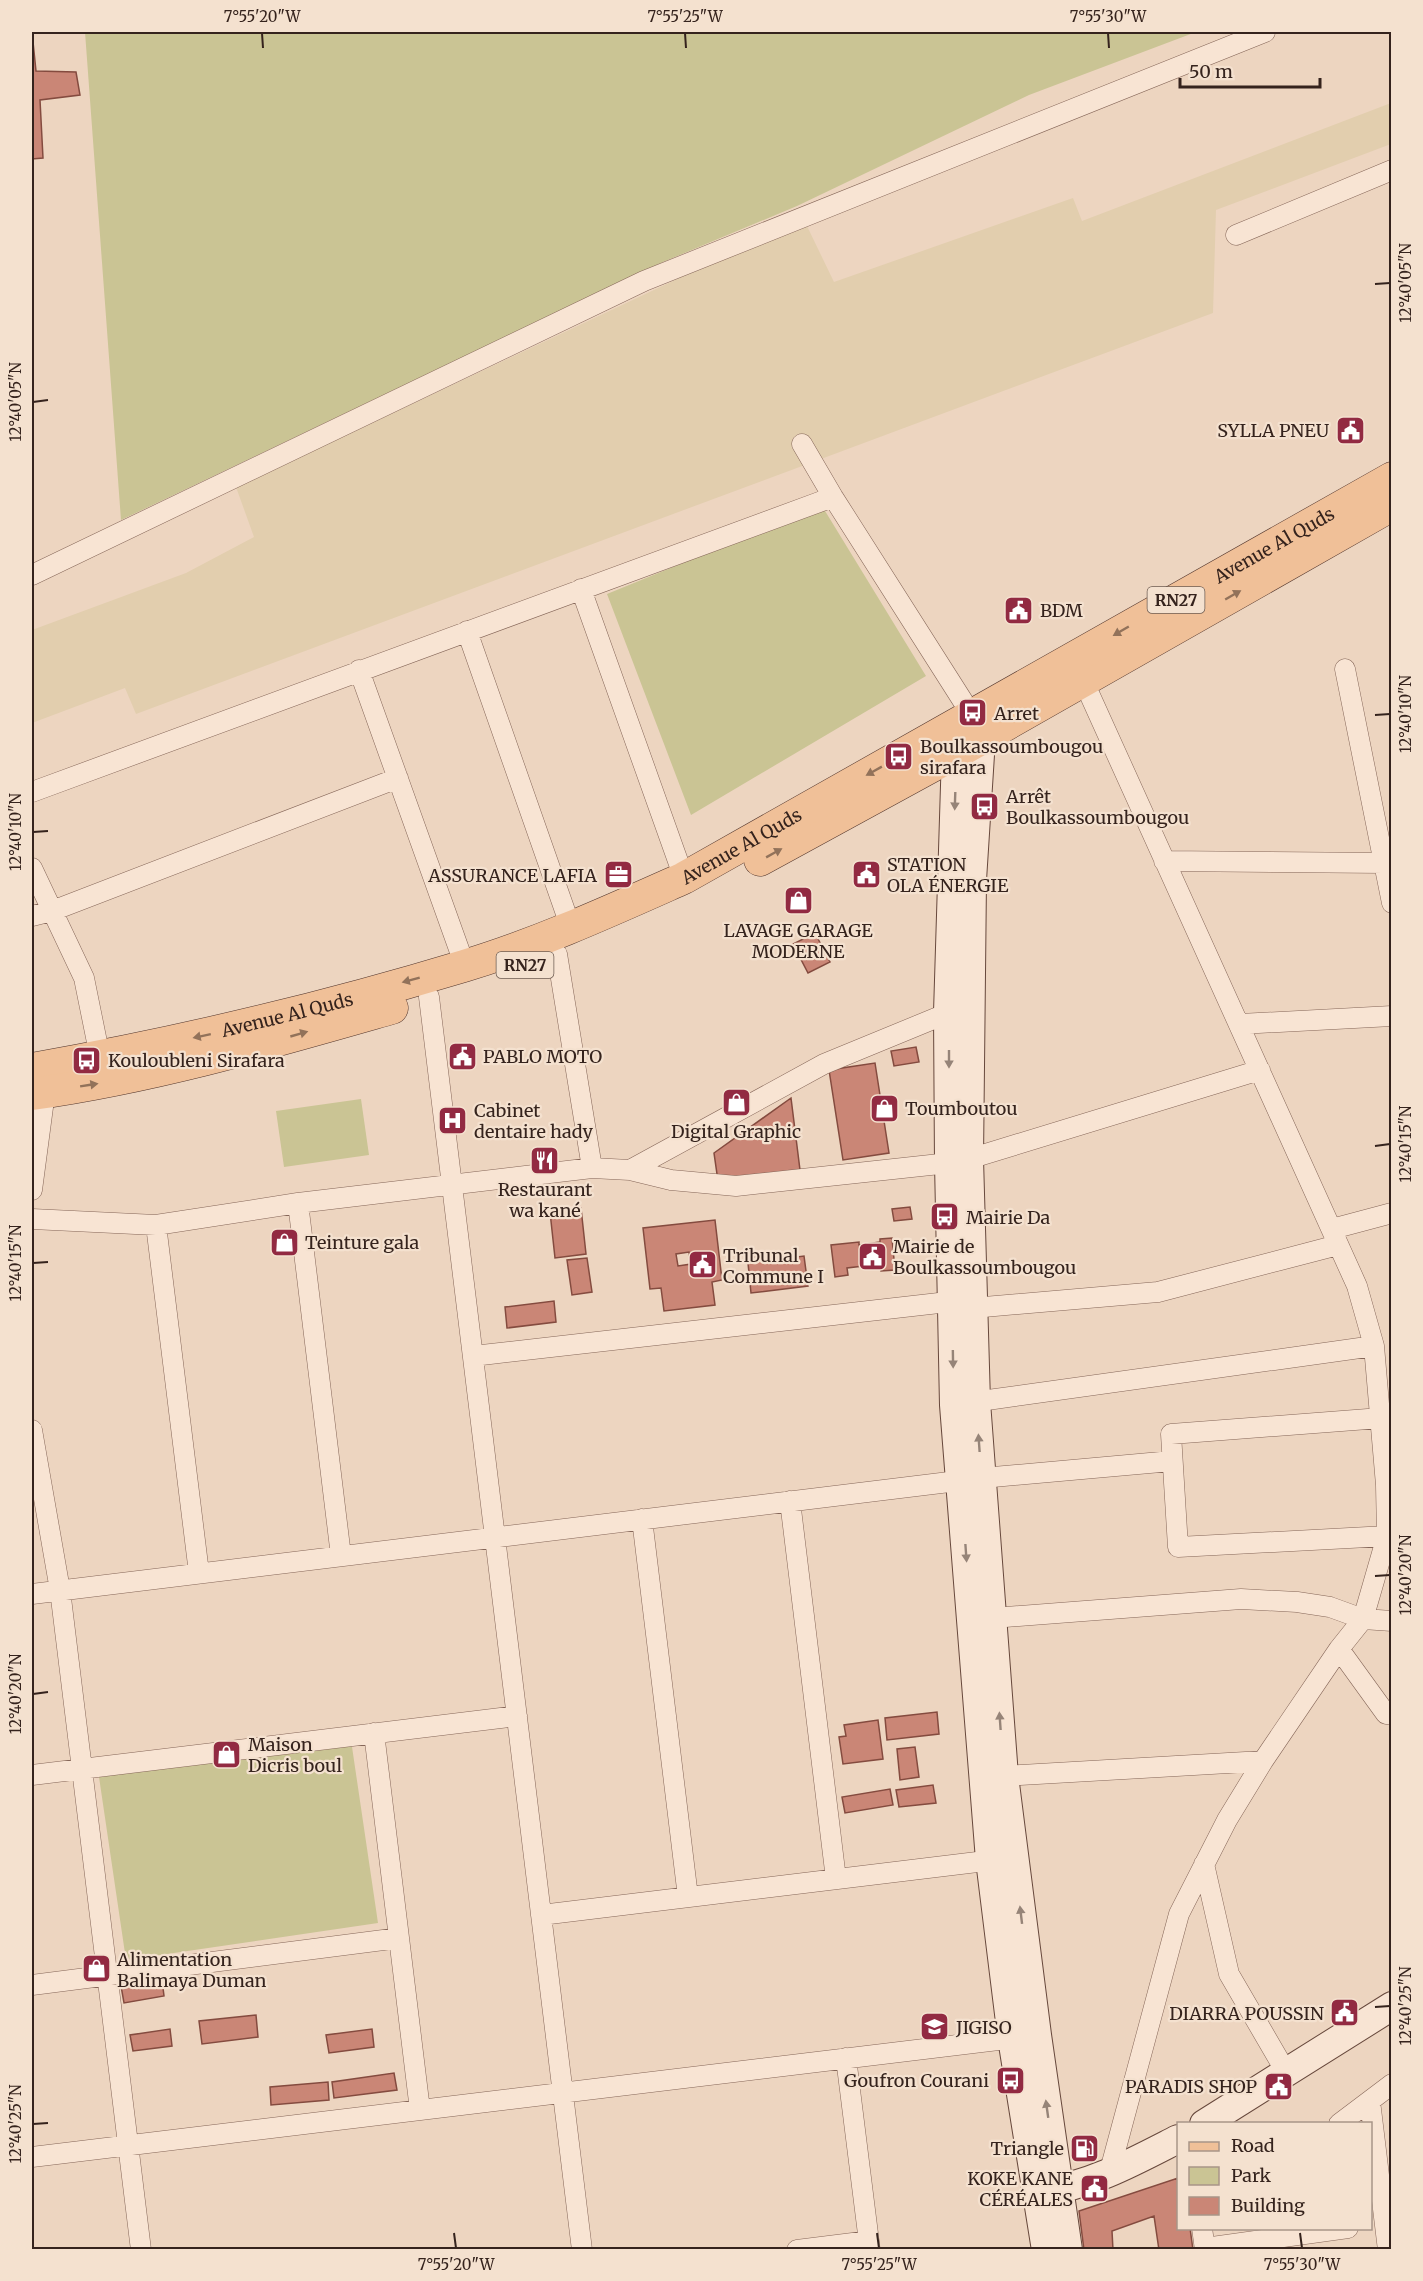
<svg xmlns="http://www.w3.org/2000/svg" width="1423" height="2281" font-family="Merriweather,serif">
<rect width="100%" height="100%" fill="#edd5c0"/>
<!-- farmland -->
<path fill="#e2ceae" d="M1391,103V144L1216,210L1213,313L136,714L125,688L32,723V630L186,573L254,537L236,487L692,272L806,224L834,282L1073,198L1082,221Z"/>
<!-- green -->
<path fill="#cac494" d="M85,32H1196L1029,95L797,206L663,262L121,520Z
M822,506L926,676L691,815L607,594Z
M361,1099L369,1155L284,1167L276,1111Z
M351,1740L378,1923L126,1960L99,1777Z"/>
<!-- building -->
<path fill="#ca8676" stroke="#844b3f" stroke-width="1.5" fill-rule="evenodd" d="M32,32L36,71L76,72L80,95L40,100L43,158L32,159Z
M815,933L830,962L808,973L793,944Z
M916,1047L919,1062L894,1066L891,1051Z
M875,1063L889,1153L843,1160L829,1070Z
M791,1098L800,1170L718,1181L714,1153Z
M910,1207L912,1219L894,1221L892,1209Z
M581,1208L586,1254L555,1258L550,1212Z
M715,1220L722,1280L712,1282L715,1305L664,1311L661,1288L650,1289L643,1228ZM689,1252L691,1264L678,1266L676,1254Z
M892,1238L895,1270L881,1271V1264L847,1268L848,1275L835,1277L831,1245L859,1242V1245L880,1242V1239Z
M796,1252L797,1257L804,1256L808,1286L751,1293L748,1263L754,1262V1257Z
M587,1258L592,1292L572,1295L567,1260Z
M554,1301L556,1322L507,1328L505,1307Z
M937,1712L939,1734L887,1740L885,1718Z
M878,1720L883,1759L843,1764L839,1737L846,1736L844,1725Z
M915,1747L919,1777L900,1780L897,1749Z
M933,1785L936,1803L899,1807L896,1790Z
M890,1789L893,1805L845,1813L842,1797Z
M162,1980L164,1996L124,2003L121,1986Z
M256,2015L258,2037L202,2044L199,2021Z
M170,2029L172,2046L133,2051L130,2035Z
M372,2029L374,2047L329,2053L326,2035Z
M394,2073L397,2090L334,2098L332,2082Z
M328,2082L329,2100L271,2105L270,2087Z
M1178,2178V2228H1190L1193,2250H1159L1154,2216L1112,2231L1113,2250H1084L1079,2211Z"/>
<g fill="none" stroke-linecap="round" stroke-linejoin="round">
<defs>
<path id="street" d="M1236,235L1392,170
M802,444L833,497L966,706
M32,575L644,281L1265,32
M581,589L684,878
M467,631L571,928
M1345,669L1392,903
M359,670L465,966
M1083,680L1357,1286L1374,1346L1386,1485L1387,1536L1363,1619L1339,1649L1263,1761L1227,1820L1179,1914L1109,2174
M32,792L833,497
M1164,861L1384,863
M32,868L84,978L100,1057
M32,916L52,911L398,778
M557,954L592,1168
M429,997L582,2250
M1240,1024L1392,1016
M630,1170L824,1064L948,1013
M32,1190L45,1092
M298,1203L341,1556
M32,1219L156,1225L298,1203L592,1168L630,1170L671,1180L736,1186L949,1163L969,1159L1260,1070
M156,1225L199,1573
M1332,1229L1392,1213
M961,1309L1158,1292L1338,1245
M473,1356L939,1303
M966,1403L1374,1346
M1381,1418L1171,1434L1178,1547L1387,1536
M32,1430L60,1590L141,2250
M790,1501L836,1879
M642,1519L688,1897
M32,1594L982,1478L1172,1461
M993,1618L1241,1599L1297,1602L1330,1607L1363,1619L1392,1621
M1339,1649L1386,1714L1392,1715
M374,1733L420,2110
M32,1775L517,1716
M1004,1776L1263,1761
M1204,1864L1229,1974L1286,2072
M541,1915L1002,1859
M32,1985L399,1938
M846,2058L870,2250
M1370,2101L1388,2250
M1339,2124L1392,2084
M32,2157L1023,2037
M1202,2228L1205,2250
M1205,2248L1348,2228
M797,2250L869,2241"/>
<path id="secondary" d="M973,720L981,739L972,880L969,1159L976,1402L1004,1776L1037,2035L1068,2250
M960,734L956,753L948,1013L949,1163L954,1405L990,1860L1012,2038L1046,2250
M1204,2124L1392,2006
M1042,2192C1092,2185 1135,2161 1178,2139"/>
<g id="primary">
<path d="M760,860L956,753L1392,505"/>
<path id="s1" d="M32,1069C178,1043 322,1009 464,966C540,943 612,910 684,878L1392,478"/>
<path d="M32,1094C154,1077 273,1042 392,1008"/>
</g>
</defs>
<!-- street casing -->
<use href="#street" stroke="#856658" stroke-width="21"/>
<!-- secondary casing -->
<use href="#secondary" stroke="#67483c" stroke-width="30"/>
<!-- primary casing -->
<use href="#primary" stroke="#53362d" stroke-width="33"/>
<!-- street -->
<use href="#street" stroke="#f8e4d3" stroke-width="20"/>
<!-- secondary -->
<use href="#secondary" stroke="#f8e4d3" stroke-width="28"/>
<!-- primary -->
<use href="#primary" stroke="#f0c098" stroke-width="32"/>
</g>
<!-- one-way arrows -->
<defs><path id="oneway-solid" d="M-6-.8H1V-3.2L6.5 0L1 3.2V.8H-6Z" transform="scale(1.5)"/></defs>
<g fill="#92725a">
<use href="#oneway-solid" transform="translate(1233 595) rotate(-30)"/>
<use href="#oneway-solid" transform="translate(1121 631) rotate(150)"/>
<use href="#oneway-solid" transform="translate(874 771) rotate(151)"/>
<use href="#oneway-solid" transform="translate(774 853) rotate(-29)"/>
<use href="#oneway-solid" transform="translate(411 980) rotate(165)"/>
<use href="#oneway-solid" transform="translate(299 1034) rotate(-16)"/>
<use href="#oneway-solid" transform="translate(202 1036) rotate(168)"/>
<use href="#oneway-solid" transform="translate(89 1085) rotate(-9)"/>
</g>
<g fill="#968478">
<use href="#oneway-solid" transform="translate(955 801) rotate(92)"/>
<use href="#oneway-solid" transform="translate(949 1059) rotate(90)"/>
<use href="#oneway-solid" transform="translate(953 1359) rotate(89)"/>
<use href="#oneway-solid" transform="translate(979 1443) rotate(-94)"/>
<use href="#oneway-solid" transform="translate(966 1553) rotate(86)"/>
<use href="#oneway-solid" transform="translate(1000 1721) rotate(-94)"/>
<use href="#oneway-solid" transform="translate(1021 1915) rotate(-97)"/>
<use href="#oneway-solid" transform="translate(1047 2109) rotate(-98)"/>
</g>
<!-- ticks -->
<path fill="none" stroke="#35231d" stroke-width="2" d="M262,33L263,48M685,33L686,48M1108,33L1109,48M1375,284L1390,283M33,402L48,400M1375,715L1390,714M33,832L48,831M1375,1146L1390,1144M33,1263L48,1262M1375,1576L1390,1575M33,1694L48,1692M1375,2007L1390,2006M33,2124L48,2123M454,2233L456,2248M877,2233L879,2248M1300,2233L1302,2248"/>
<!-- icons -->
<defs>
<symbol id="civic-square" viewBox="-11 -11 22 22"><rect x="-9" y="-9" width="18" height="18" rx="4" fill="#922a42" stroke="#f4e1cf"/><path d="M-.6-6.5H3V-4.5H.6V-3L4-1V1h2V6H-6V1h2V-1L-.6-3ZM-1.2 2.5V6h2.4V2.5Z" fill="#fff"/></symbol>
<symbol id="bus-square" viewBox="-11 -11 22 22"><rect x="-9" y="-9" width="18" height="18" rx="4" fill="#922a42" stroke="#f4e1cf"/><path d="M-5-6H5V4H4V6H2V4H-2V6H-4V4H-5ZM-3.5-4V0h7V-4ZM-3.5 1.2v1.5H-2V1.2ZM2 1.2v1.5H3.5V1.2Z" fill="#fff"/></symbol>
<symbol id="office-square" viewBox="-11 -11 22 22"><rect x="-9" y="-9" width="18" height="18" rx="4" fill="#922a42" stroke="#f4e1cf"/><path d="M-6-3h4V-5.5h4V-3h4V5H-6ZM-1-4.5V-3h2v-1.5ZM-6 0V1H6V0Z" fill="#fff"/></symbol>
<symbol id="shop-square" viewBox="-11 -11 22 22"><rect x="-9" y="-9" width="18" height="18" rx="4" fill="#922a42" stroke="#f4e1cf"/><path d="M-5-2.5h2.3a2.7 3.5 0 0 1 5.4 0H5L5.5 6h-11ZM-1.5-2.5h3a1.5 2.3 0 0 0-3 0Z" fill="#fff"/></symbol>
<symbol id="hospital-square" viewBox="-11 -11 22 22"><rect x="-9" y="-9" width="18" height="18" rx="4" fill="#922a42" stroke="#f4e1cf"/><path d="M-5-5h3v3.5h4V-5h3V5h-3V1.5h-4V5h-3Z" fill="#fff"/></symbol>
<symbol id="restaurant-square" viewBox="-11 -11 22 22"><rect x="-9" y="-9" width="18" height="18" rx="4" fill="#922a42" stroke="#f4e1cf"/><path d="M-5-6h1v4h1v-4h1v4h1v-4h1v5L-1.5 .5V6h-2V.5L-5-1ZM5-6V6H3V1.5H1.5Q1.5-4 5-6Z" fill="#fff"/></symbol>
<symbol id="school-square" viewBox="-11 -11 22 22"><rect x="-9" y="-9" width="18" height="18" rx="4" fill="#922a42" stroke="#f4e1cf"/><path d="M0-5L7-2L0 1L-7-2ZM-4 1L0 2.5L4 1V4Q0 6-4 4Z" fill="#fff"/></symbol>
<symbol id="fuel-square" viewBox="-11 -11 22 22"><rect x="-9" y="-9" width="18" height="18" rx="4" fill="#922a42" stroke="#f4e1cf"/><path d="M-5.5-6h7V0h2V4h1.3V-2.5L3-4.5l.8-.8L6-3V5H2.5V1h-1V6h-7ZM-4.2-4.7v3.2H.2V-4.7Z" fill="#fff"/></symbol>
</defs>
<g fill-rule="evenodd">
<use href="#civic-square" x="1334" y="414" width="33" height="33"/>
<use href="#civic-square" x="1002" y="594" width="33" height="33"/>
<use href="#bus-square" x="956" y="696" width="33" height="33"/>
<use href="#bus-square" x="882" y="740" width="33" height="33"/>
<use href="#bus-square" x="968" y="790" width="33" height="33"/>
<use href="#civic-square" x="850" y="858" width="33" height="33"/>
<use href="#office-square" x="602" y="858" width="33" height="33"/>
<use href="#shop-square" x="782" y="884" width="33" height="33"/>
<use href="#civic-square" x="446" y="1040" width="33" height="33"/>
<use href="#bus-square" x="70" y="1044" width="33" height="33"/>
<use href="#shop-square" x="720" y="1086" width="33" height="33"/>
<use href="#shop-square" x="868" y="1092" width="33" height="33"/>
<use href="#hospital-square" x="436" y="1104" width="33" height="33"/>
<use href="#restaurant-square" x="528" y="1144" width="33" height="33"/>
<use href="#bus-square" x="928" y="1200" width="33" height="33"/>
<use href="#shop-square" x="268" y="1226" width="33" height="33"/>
<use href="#civic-square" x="856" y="1240" width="33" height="33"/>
<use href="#civic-square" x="686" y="1248" width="33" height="33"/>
<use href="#shop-square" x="210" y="1738" width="33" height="33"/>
<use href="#shop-square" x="80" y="1952" width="33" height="33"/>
<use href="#civic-square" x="1328" y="1996" width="33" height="33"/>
<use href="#school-square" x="918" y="2010" width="33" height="33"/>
<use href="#bus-square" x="994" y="2064" width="33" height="33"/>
<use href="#civic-square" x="1262" y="2070" width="33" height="33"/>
<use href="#fuel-square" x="1068" y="2132" width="33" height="33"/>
<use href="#civic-square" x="1078" y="2172" width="33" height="33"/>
</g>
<g text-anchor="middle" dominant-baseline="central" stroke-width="4.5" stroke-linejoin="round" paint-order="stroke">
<!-- shield labels -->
<g fill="#f4e1cf" stroke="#6e5c52" stroke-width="1.5">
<rect x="1147.5" y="587" width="57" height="26" rx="4.5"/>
<rect x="496.5" y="952" width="57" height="26" rx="4.5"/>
</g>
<g font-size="16" font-weight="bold" fill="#35231d">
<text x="1176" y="600">RN27</text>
<text x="525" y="965">RN27</text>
</g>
<!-- poi labels -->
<g font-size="18" fill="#35231d" stroke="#f4e1cf" text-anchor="start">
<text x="1329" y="430" text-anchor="end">SYLLA PNEU</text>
<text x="1040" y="610">BDM</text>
<text x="994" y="713">Arret</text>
<text x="920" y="746">Boulkassoumbougou<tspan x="920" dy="21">sirafara</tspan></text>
<text x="1006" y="796">Arrêt<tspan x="1006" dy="21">Boulkassoumbougou</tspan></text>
<text x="887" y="864">STATION<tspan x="887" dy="21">OLA ÉNERGIE</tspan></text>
<text x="597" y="875" text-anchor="end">ASSURANCE LAFIA</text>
<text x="798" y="930" text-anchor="middle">LAVAGE GARAGE<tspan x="798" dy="21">MODERNE</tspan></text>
<text x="483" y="1056">PABLO MOTO</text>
<text x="108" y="1060">Kouloubleni Sirafara</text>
<text x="905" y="1108">Toumboutou</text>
<text x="474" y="1110">Cabinet<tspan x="474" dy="21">dentaire hady</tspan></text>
<text x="736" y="1131" text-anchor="middle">Digital Graphic</text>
<text x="545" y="1189" text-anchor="middle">Restaurant<tspan x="545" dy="21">wa kané</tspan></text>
<text x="966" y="1217">Mairie Da</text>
<text x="305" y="1242">Teinture gala</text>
<text x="893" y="1246">Mairie de<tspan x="893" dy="21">Boulkassoumbougou</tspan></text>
<text x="723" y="1255">Tribunal<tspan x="723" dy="21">Commune I</tspan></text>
<text x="248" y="1744">Maison<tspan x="248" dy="21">Dicris boul</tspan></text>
<text x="117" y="1959">Alimentation<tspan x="117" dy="21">Balimaya Duman</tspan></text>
<text x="1324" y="2013" text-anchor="end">DIARRA POUSSIN</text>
<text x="956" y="2027">JIGISO</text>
<text x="989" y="2080" text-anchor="end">Goufron Courani</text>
<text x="1257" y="2086" text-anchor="end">PARADIS SHOP</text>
<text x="1064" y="2148" text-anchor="end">Triangle</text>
<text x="1073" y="2178" text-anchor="end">KOKE KANE<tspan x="1073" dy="21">CÉRÉALES</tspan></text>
</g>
<!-- street labels -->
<g font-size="18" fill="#35231d" stroke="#f4e1cf">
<text stroke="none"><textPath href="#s1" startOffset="1359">Avenue Al Quds</textPath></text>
<text stroke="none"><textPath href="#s1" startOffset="747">Avenue Al Quds</textPath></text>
<text stroke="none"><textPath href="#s1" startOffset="261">Avenue Al Quds</textPath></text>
</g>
</g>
<!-- border -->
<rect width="1423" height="2281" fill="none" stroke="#f4e1cf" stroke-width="66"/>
<!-- legend -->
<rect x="1177" y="2122" width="195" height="108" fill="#f4e1cf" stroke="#a89588" stroke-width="1.5"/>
<rect x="1189" y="2142" width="30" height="9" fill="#f0c098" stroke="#a89588" stroke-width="1.5"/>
<text x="1231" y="2152" font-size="18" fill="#35231d">Road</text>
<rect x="1189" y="2167" width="30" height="18" fill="#cac494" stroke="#a89588" stroke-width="1.5"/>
<text x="1231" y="2182" font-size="18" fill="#35231d">Park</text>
<rect x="1189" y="2197" width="30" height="18" fill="#ca8676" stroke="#a89588" stroke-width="1.5"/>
<text x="1231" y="2212" font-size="18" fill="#35231d">Building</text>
<!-- scale -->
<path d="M1180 78v9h140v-9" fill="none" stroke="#35231d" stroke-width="3"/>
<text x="1189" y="78" font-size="18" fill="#35231d" stroke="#f4e1cf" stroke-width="4.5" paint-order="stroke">50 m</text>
<rect x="33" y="33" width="1357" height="2215" fill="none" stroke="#35231d" stroke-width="2"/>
<g font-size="15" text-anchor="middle" fill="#35231d">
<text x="262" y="22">7°55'20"W</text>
<text x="685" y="22">7°55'25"W</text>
<text x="1108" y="22">7°55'30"W</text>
<text transform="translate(1406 283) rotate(-90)" y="5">12°40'05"N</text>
<text transform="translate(16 402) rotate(-90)" y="5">12°40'05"N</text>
<text transform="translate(1406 714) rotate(-90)" y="5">12°40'10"N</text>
<text transform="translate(16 832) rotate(-90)" y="5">12°40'10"N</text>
<text transform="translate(1406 1144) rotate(-90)" y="5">12°40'15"N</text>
<text transform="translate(16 1263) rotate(-90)" y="5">12°40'15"N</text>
<text transform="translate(1406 1575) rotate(-90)" y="5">12°40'20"N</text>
<text transform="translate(16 1694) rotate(-90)" y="5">12°40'20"N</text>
<text transform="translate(1406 2006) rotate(-90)" y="5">12°40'25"N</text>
<text transform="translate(16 2124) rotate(-90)" y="5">12°40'25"N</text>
<text x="456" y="2270">7°55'20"W</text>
<text x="879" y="2270">7°55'25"W</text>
<text x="1302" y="2270">7°55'30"W</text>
</g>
</svg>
